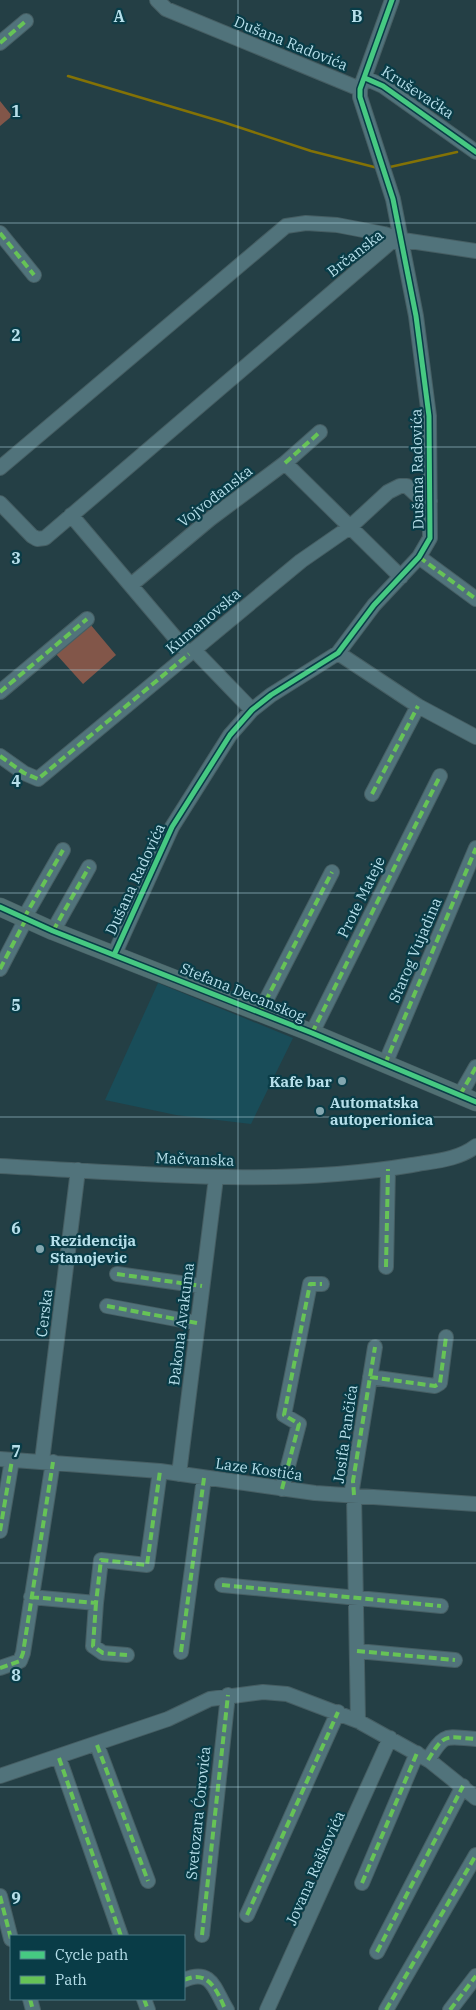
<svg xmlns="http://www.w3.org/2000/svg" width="476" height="2010" font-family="'IBM Plex Serif',serif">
<rect width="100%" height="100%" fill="#243f45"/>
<!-- built -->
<path fill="#194d59" d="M158,983L293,1038L251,1124L176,1115L105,1100Z"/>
<!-- grass -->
<path fill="#825649" d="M0,101L12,116L0,126Z
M90,624L116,655L83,684L56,654Z"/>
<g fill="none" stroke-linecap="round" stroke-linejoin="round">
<!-- stream -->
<path stroke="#837206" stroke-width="2.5" d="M68,76L223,122L311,151L378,168
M390,167L457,152"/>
<defs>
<path id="minor" d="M157,0L166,9L360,89
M0,43L26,21
M365,78L383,86L476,152
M0,233L34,275
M285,463L401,577
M0,468L286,226L306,223L337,225L384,234L403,240L476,251
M0,503L32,536L37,539L45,538L391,242L403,240
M71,515L189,654
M419,557L476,599
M131,585L210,519L285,463L320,432
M194,650L252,710
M338,653L418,706L476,737
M0,692L87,619
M0,756L24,773L38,779L301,561L350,527L388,492L400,486H407L419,497L430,501
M372,794L418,706
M24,918L63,850
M53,931L89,867
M114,955L172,827L230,735L252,710L271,695L338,653L374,605L419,557L430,538L429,416L416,316L393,199L360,97V89L392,0
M0,969L26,919
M260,1012L332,872
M312,1033L440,776
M385,1064L476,848
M460,1095L476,1067
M0,1166C137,1173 276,1188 412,1165C434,1161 458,1160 476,1146
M386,1267L388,1169
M117,1274L202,1286
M107,1306L197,1323
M370,1377L435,1386L440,1383L446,1337
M0,1459L160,1471L315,1493L476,1504
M42,1461L78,1170
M179,1474L216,1178
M282,1489L299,1424L284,1415L310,1284H322
M0,1531L12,1460
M222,1585L441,1606
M31,1597L96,1603L101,1560L147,1565L160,1471
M96,1603L93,1646L103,1653L127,1655
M357,1651L455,1660
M181,1652L204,1478
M0,1668L20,1661L23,1653L53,1462
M358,1721L354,1495L352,1489L375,1347
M97,1745L148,1881
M59,1758L121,1936
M428,1760C445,1732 445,1737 476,1739
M0,1776L168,1719L210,1699L263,1692L287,1694L358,1721L430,1761L476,1798
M362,1883L417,1753
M0,1896L11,1939
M247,1915L338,1712
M202,1935L228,1695
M377,1952L463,1786
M184,1980C213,1967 215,1992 227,2010
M30,1999L33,2010
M144,1999L148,2010
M267,2010L390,1738
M386,2010L476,1855
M450,2010L476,1976"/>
<path id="major" d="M0,907L53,931L312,1033L476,1102"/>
</defs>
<!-- minor casing -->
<use href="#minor" stroke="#465e63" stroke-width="16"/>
<!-- major casing -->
<use href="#major" stroke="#465e63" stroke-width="19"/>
<!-- minor -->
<use href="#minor" stroke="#51737b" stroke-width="14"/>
<!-- major -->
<use href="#major" stroke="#517073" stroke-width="18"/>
<!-- quiet -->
<path stroke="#66c356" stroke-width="4" stroke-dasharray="8 4" stroke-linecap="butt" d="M0,43L26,21
M0,233L34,275
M285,463L320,432
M419,557L476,599
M0,692L87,619
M0,756L24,773L38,779L189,654
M372,794L418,706
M24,918L63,850
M53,931L89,867
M0,969L26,919
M260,1012L332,872
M312,1033L440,776
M385,1064L476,848
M460,1095L476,1067
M386,1267L388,1169
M117,1274L202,1286
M107,1306L197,1323
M370,1377L435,1386L440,1383L446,1337
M282,1489L299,1424L284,1415L310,1284H322
M354,1495L353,1481L375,1347
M0,1531L12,1460
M222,1585L441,1606
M31,1597L96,1603L101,1560L147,1565L160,1471
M96,1603L93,1646L103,1653L127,1655
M357,1651L455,1660
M181,1652L204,1478
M0,1668L20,1661L23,1653L53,1462
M97,1745L148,1881
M59,1758L121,1936
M428,1760C445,1732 445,1737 476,1739
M362,1883L417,1753
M0,1896L11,1939
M247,1915L338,1712
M202,1935L228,1695
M377,1952L463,1786
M184,1980C208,1969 217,1990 225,2009
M30,1999L33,2010
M144,1999L148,2010
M386,2010L476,1855
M450,2010L476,1976"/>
<defs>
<path id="cycleway" d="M365,78L383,86L476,152
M0,907L53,931L312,1033L476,1102
M114,955L172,827L230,735L252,710L271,695L338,653L374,605L419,557L430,538L429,416L416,316L393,199L360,97V89L392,0"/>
</defs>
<!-- cycleway casing -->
<use href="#cycleway" stroke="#093c47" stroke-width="8"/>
<!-- cycleway -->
<use href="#cycleway" stroke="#46c982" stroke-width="5"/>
</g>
<!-- grid -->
<path fill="none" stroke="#b6dfea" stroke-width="1" stroke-opacity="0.55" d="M238,0V2010M0,223H476M0,447H476M0,670H476M0,893H476M0,1117H476M0,1340H476M0,1563H476M0,1787H476"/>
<!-- markers -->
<g fill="#83a7b0" stroke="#093c47" stroke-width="2">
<circle cx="342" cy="1081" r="5"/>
<circle cx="320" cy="1111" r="5"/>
<circle cx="40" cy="1249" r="5"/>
</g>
<g text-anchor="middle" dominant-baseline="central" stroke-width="4.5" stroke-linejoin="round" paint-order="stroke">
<!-- street labels -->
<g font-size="15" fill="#b6dfea" stroke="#093c47">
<text transform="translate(291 43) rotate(22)">Dušana Radovića</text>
<text transform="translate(418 92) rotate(33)">Kruševačka</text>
<text transform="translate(355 253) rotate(-38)">Brčanska</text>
<text transform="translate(417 469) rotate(-91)">Dušana Radovića</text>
<text transform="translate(215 496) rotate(-38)">Vojvođanska</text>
<text transform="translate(203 621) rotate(-40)">Kumanovska</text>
<text transform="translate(135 879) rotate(-65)">Dušana Radovića</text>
<text transform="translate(361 897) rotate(-64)">Prote Mateje</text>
<text transform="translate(415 950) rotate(-67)">Starog Vujadina</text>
<text transform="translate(243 992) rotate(22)">Stefana Decanskog</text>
<text transform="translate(195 1159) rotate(2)">Mačvanska</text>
<text transform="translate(44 1313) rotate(-83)">Cerska</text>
<text transform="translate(181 1324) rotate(-83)">Đakona Avakuma</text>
<text transform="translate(345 1434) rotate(-82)">Josifa Pančića</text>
<text transform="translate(259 1469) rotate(8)">Laze Kostića</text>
<text transform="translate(198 1813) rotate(-84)">Svetozara Ćorovića</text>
<text transform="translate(315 1868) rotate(-66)">Jovana Raškovića</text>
</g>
<!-- poi labels -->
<g font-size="15" font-weight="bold" fill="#b6dfea" stroke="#093c47" text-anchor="start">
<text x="332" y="1081" text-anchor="end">Kafe bar</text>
<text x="330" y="1102">Automatska<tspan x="330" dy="17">autoperionica</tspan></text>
<text x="50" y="1240">Rezidencija<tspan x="50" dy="17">Stanojevic</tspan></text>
</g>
</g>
<g font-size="16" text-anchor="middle" font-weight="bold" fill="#b6dfea" stroke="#093c47" stroke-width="4.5" stroke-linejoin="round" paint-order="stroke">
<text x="119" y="22">A</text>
<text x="357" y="22">B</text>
<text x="16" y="117">1</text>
<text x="16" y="341">2</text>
<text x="16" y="564">3</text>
<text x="16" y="787">4</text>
<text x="16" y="1011">5</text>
<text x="16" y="1234">6</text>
<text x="16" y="1457">7</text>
<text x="16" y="1681">8</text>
<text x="16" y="1904">9</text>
</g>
<!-- legend -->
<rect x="10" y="1935" width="175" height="65" fill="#093c47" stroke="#4e7d88"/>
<rect x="20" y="1951" width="25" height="8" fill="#46c982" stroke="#4e7d88"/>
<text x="55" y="1960" font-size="15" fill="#b6dfea">Cycle path</text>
<rect x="20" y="1976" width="25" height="8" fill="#66c356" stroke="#4e7d88"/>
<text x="55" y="1985" font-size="15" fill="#b6dfea">Path</text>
</svg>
